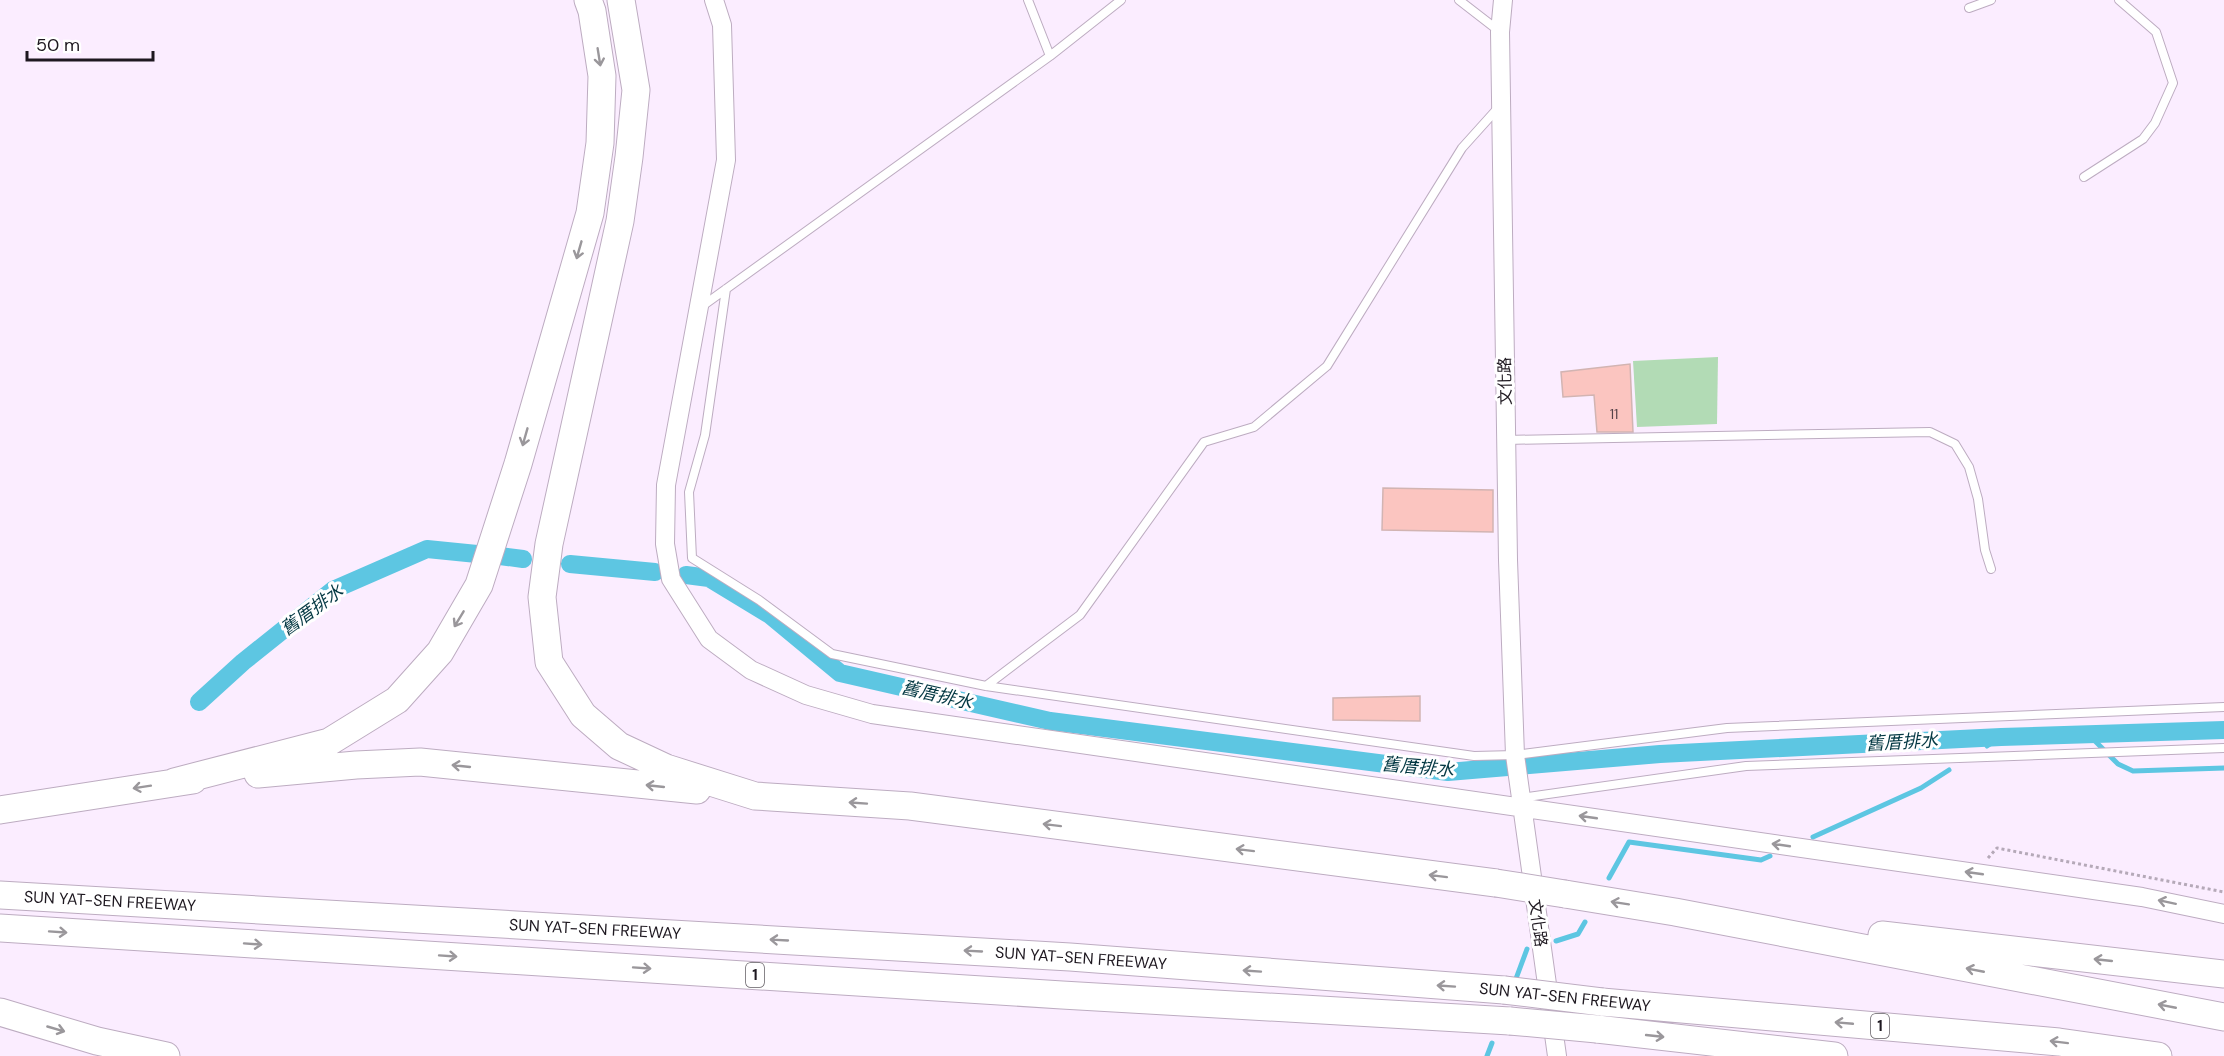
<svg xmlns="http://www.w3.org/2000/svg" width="2224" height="1056" font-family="'DM Sans','Noto Sans TC',sans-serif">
<rect width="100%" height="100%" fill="#fbedff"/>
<!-- green -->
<path fill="#b2dbb5" d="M1718,357L1717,424L1637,427L1633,361Z"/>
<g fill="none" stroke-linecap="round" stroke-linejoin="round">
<!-- stream -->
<path stroke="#5dc6e2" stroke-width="5" d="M2088,734L2118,764L2133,771L2224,768
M1987,746L2001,737
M1813,837L1921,788L1949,770
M1609,878L1629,842L1761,860L1770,856
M1556,941L1578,934L1585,922
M1514,984L1527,949
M1487,1056L1492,1043"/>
<!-- canal -->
<path stroke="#5dc6e2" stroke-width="18" d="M500,556L523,559
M570,564L655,572
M686,575L709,578L770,615L840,673L1050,721L1448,772L1660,754L2001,737L2224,730
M199,702L243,662L333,590L427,549L477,554"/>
</g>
<!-- building -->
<path fill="#fbc5c0" stroke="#d2b4b2" stroke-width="1.5" d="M1630,364L1633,432H1597L1594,395L1563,397L1561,372Z
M1383,488L1493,490V532L1382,530Z
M1420,696V721L1333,720V698Z"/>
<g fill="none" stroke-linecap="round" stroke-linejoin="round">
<defs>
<path id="service" d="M1028,0L1050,56
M1459,0L1499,31
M1969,8L1991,0
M2084,177L2143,139L2155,123L2173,83L2156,32L2119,0
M726,289L705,435L689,492L692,558L759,600L832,654L986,686L1474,756L1515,755L1727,728L2224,707
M701,307L1050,56L1121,0
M1506,440L1930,432L1955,444L1969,467L1978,499L1985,550L1991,569
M986,686L1080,615L1204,442L1254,427L1327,366L1462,148L1498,108
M1520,798L1746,766L2224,748"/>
<path id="tertiary" d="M714,0L722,25L726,160L666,485L665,544L671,579L709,639L751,670L806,695L872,714L2142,897L2224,914
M1503,0L1500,32L1508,560L1515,755L1557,1056"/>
<path id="motorway" d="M621,0L636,90L629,157L620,221L549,544L542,597L549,662L583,715L619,746L666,768L755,796L910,806L1496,883
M258,774L356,765L420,762L697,790
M174,782L329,742L397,700L440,652L479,585L518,464L590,213L600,143L602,76L592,11L588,0
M0,810L193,780
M1565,894L1675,912L2224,1017
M0,895L1070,957L1504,990
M0,928L1062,995L1510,1021
M1882,935L2224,974
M1602,1002L2059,1042L2158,1056
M0,1012L97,1041L166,1056
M1597,1029L1834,1056"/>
</defs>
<!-- service casing -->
<use href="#service" stroke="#bdacc1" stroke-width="10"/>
<!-- tertiary casing -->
<use href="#tertiary" stroke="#bdacc1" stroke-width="20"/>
<!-- motorway casing -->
<use href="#motorway" stroke="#bdacc1" stroke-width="29"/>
<!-- path -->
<path stroke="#b5a9b8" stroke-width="3" stroke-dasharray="3 3" stroke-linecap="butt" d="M1988,858L1997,848L2224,892"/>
<!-- service -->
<use href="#service" stroke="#fff" stroke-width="8"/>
<!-- tertiary -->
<use href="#tertiary" stroke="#fff" stroke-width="18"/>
<!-- motorway -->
<use href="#motorway" stroke="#fff" stroke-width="27"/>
<defs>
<path id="motorway-bridge" d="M1496,883L1565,894
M1504,990L1602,1002
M1510,1021L1597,1029"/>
</defs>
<!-- motorway-bridge casing -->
<use href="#motorway-bridge" stroke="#bdacc1" stroke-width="29" stroke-linecap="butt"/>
<!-- motorway-bridge -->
<use href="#motorway-bridge" stroke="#fff" stroke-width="27"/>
</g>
<!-- one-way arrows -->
<defs><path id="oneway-shaft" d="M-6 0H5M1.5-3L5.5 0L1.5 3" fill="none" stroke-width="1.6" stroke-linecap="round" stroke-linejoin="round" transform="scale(1.5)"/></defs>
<g stroke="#9a979b">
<use href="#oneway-shaft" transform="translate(599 57) rotate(81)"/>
<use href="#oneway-shaft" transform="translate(579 250) rotate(106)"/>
<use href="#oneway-shaft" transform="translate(525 437) rotate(106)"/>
<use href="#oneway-shaft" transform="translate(459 619) rotate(121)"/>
<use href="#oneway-shaft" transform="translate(461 766) rotate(-174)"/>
<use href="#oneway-shaft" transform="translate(655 786) rotate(-174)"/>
<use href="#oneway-shaft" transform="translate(142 787) rotate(171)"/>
<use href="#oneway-shaft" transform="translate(858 803) rotate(-176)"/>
<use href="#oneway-shaft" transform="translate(1588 817) rotate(-172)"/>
<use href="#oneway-shaft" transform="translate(1052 825) rotate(-173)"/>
<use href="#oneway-shaft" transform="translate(1781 845) rotate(-172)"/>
<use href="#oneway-shaft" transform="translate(1245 850) rotate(-173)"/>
<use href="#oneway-shaft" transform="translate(1974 873) rotate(-172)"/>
<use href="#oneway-shaft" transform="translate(1438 876) rotate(-173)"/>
<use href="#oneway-shaft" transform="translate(2167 902) rotate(-168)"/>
<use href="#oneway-shaft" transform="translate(1620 903) rotate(-171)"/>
<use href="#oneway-shaft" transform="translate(58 932) rotate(4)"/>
<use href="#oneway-shaft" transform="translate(779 940) rotate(-177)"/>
<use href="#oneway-shaft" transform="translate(253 944) rotate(4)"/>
<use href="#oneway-shaft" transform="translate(973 951) rotate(-177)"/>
<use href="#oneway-shaft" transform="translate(448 956) rotate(4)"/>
<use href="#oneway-shaft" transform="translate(2103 960) rotate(-174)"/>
<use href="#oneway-shaft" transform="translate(642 968) rotate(4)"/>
<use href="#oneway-shaft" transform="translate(1975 970) rotate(-169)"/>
<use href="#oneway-shaft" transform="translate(1252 971) rotate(-176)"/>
<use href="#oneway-shaft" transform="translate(1446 986) rotate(-176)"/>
<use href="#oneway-shaft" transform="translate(2167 1006) rotate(-169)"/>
<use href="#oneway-shaft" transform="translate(1844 1023) rotate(-175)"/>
<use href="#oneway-shaft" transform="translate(56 1029) rotate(16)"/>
<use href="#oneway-shaft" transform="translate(1655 1036) rotate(6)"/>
<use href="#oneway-shaft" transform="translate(2059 1042) rotate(-173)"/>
</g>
<g text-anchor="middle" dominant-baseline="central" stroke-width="6" stroke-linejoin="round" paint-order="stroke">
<!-- number labels -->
<g font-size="14" fill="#554348">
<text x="1614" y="414">11</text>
</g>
<!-- shield labels -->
<g fill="#fff" stroke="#625d63" stroke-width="1.5">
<rect x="746" y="963" width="18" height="24" rx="4.5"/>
<rect x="1871" y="1014" width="18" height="24" rx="4.5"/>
</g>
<g font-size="15" font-weight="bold" fill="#1e1820">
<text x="755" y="975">1</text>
<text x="1880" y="1026">1</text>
</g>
<!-- street labels -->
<g font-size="16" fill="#1e1820" stroke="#fff">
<text transform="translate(1505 381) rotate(-91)">文化路</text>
<text transform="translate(110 901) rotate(3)">SUN YAT-SEN FREEWAY</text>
<text transform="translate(1538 923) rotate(82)">文化路</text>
<text transform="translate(595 929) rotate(3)">SUN YAT-SEN FREEWAY</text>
<text transform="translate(1081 958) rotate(4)">SUN YAT-SEN FREEWAY</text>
<text transform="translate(1565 997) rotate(6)">SUN YAT-SEN FREEWAY</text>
</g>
<!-- water labels -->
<g font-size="18" font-style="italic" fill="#043843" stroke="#fff">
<text transform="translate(312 610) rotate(-36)">舊厝排水</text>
<text transform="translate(937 695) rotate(13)">舊厝排水</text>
<text transform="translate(1902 742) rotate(-3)">舊厝排水</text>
<text transform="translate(1418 767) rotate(5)">舊厝排水</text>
</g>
</g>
<!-- scale -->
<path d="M27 51v9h126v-9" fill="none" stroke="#1e1820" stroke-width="3"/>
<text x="36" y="51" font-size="18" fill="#1e1820" stroke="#ffffff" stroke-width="4.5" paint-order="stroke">50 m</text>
</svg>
